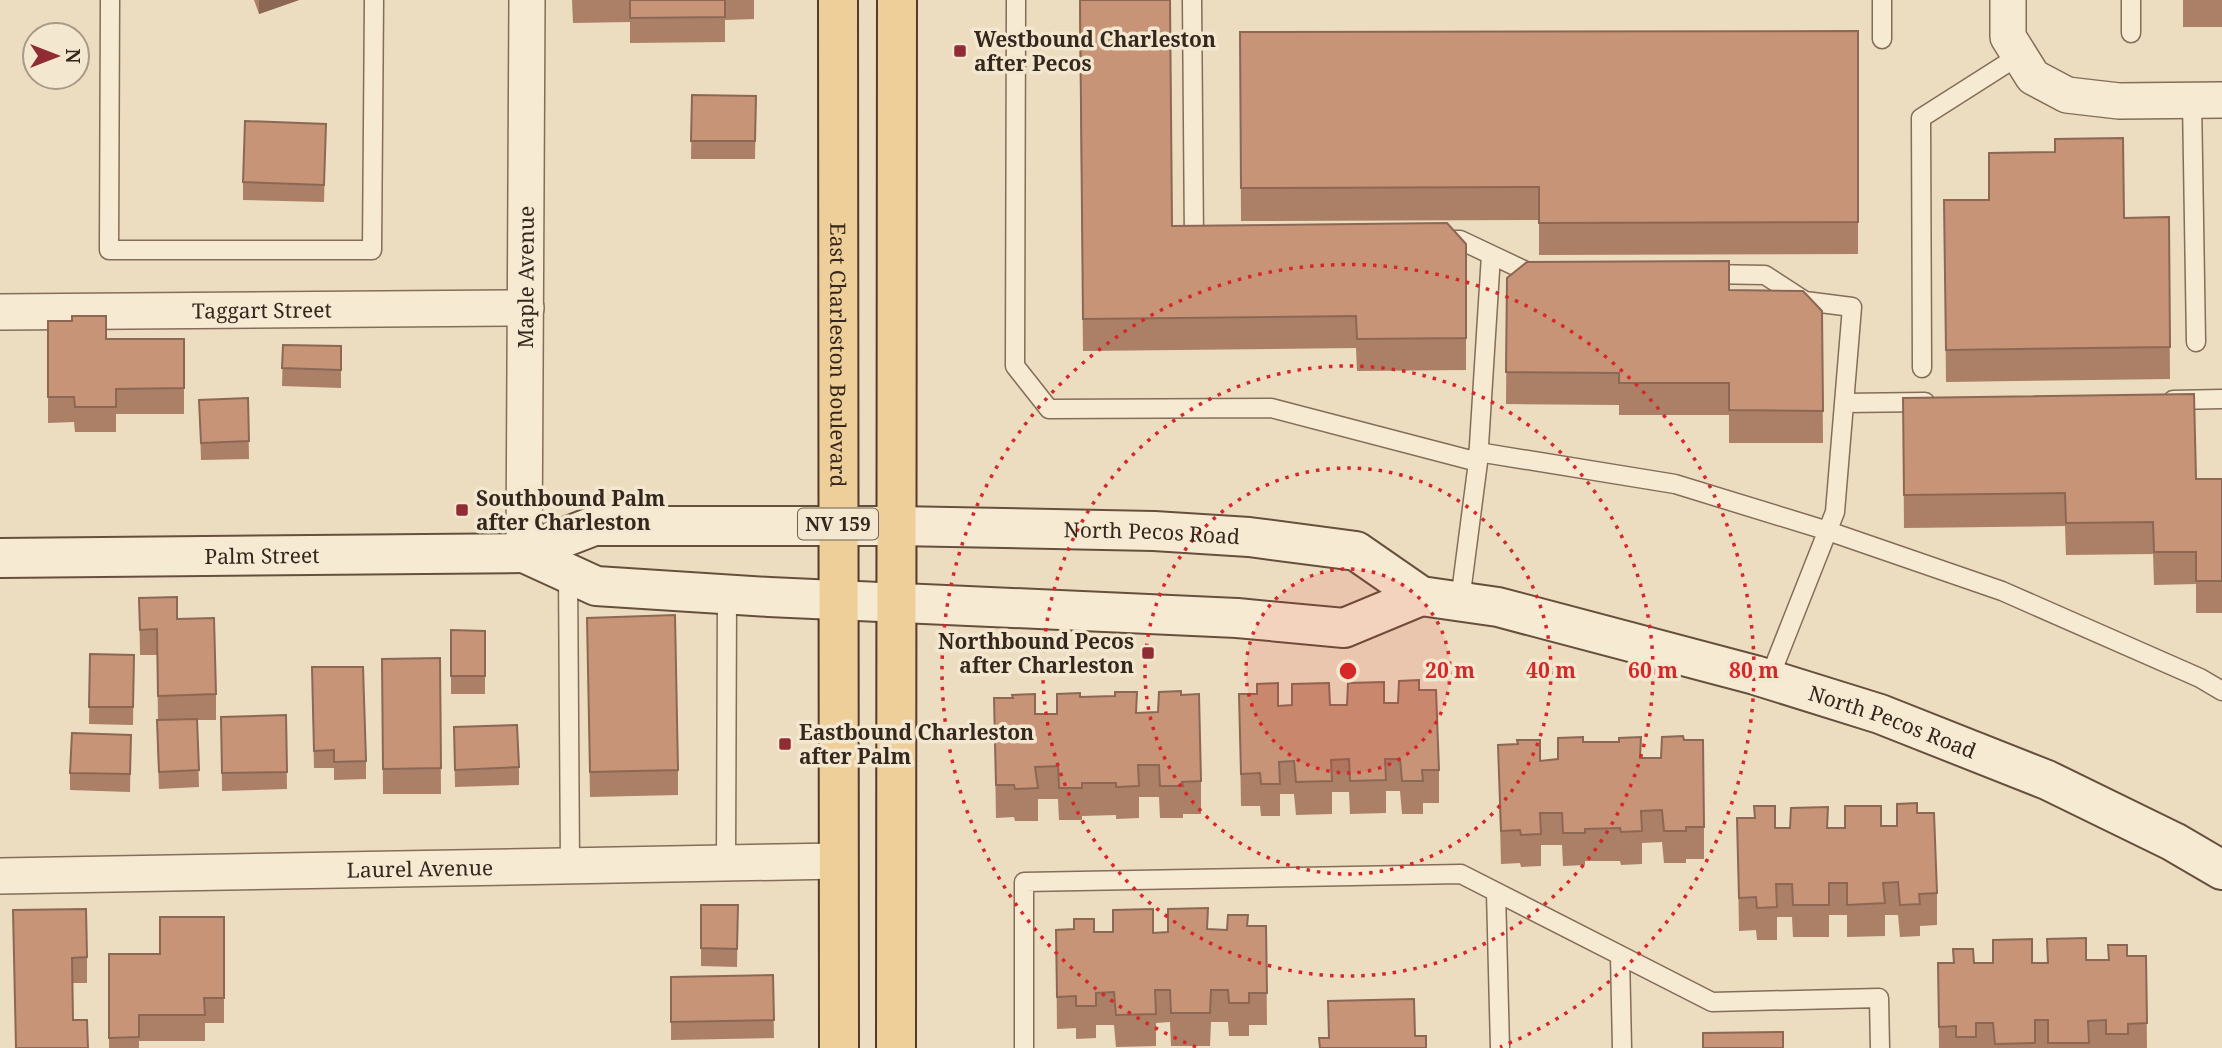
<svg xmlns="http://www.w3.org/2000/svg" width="2222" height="1048" font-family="'Noto Serif',serif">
<rect width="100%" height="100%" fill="#ecdcc0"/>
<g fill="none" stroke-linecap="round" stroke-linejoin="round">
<defs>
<path id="lane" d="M110,0L109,250H372L374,0
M1016,0L1015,366L1049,409L1271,408L1478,462L1460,601
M1192,0L1194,241H1201
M1882,0V39
M2131,0V33
M2192,100L2196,342
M1442,240H1460L1530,273H1540
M1705,274L1765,275L1805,301L1852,307L1835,512L1769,679
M1922,368L1921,118L2020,55
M2173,400L2222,399
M1844,403L1925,402
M1478,452L1675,484L1828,531L2002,591L2200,678L2222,691
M1478,461L1491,255
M568,571L570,866
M726,863L727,595
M1496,892L1500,1048
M1620,955L1622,1048
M1024,1048V882L1461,874L1712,1002L1879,998L1880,1048"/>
<g id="street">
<path d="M2008,0V37L2033,77L2067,95L2119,101L2222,100"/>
<path id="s1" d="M0,312L526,308"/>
<path id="s2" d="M524,553L527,0"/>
<path id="s3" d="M0,876L839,861"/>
</g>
<g id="secondary">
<path d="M524,553L596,586L769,597L1237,618L1344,628L1421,596"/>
<path id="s4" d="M0,558L524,553L594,526H896L1154,531L1249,537L1356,551L1421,596L1498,607L1755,675L1880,714L2047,780L2174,842L2222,870"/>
</g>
<g id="primary">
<path id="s5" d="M838,0L839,1048"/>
<path d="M896,1048L897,0"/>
</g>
</defs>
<!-- lane casing -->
<use href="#lane" stroke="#846d59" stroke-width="21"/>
<!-- street casing -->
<use href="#street" stroke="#846d59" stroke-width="38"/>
<!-- secondary casing -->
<use href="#secondary" stroke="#664f3c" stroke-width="42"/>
<!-- primary casing -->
<use href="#primary" stroke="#523c2d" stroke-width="42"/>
<!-- lane -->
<use href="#lane" stroke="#f7ead3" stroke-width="18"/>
<!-- street -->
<use href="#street" stroke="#f7ead3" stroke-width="35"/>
<!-- secondary -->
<use href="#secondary" stroke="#f7ead3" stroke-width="38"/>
<!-- primary -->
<use href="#primary" stroke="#eece99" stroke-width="38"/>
</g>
<!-- wall -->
<path fill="#ac7f67" d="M254,0H299L259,14Z
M572,0H754V19L725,20V42L630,43V22L573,23Z
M1079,0L1172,226L1466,244V370L1357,371L1356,348L1083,351Z
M2183,0H2222V27H2183Z
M1858,31V254L1539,255V220L1241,221L1240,32Z
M692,95L756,96L755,159H691Z
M326,124L324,202L243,200V182Z
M1944,200L2124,218L2169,217L2170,379L1946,382Z
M1507,278L1729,290L1822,311L1823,443H1729V415H1619V405L1506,404Z
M48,321L106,339H184V414H116V432H75L74,422L48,423Z
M283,345L341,346V388L282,386Z
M248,398L249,459L201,460L199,400Z
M1903,398L2196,479H2222V613H2196V584L2154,585L2153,554L2066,555L2065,526L1904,528Z
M139,598L177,619L216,694V720H197L199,787L159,789L157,738V720H158L157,655H140Z
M587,618L678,770V795L590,797Z
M451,630L485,631V694H451Z
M90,654L134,655L133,725L89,724Z
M440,658L441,794H383L382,659Z
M312,685L366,761V779L334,780V768H314Z
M1419,690L1439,770V803H1423V814H1402L1400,791H1386V813L1350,814L1349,792H1332V814L1296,815L1294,794H1280V816H1261L1260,806H1241L1239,694L1278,706L1330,705L1398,703Z
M1181,695L1201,781V814H1183V818H1160L1159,797H1139V818L1116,819V815L1082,816V820H1059L1058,799H1038V821H1015L1014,817L996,818L994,698L1035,714H1057L1080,697L1137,713L1158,712Z
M286,715L287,789L222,791L221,717Z
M454,727L519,767V785L455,787Z
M131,735L130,792L70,790V773Z
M1583,742L1641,758L1704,827V859H1686V863H1664L1662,842L1642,843V864L1621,865L1620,861H1585V865L1563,866L1562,845H1541V866L1521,867L1520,863L1501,864L1498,745L1540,761L1558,759Z
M1754,806L1775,828H1828L1897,826L1917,813L1937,893V925L1920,926V936L1900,937L1898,915H1885V936L1847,937V915H1829V937H1793L1792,917H1777V940H1757L1756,930L1739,931L1737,818H1754Z
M701,905H738L737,967L701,966Z
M1168,909L1208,929L1227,930L1248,926H1266L1267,1025H1249V1036H1229L1228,1022H1211L1210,1046H1171L1170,1022L1156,1023V1046L1116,1047L1114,1025H1096V1038L1076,1039V1028L1057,1029L1056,930L1094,932H1168Z
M13,910L87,957V983H73V1020L88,1048H16Z
M224,917V1023H205V1041H139V1048H109V954H160Z
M2047,939L2086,960H2108V945L2127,956H2146L2147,1048H1939L1938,963H1953V949L1974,963H2047Z
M773,975L774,1038L671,1040V977Z"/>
<!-- shaded-wall -->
<path fill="#8c6854" d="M259,0H299L259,14Z"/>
<!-- building -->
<path fill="#c89478" stroke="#8c6854" stroke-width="2" d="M630,0H725V17L630,18Z
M1080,0H1170L1172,226L1447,223L1466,244V338L1357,339L1356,316L1083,319Z
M1858,31V222L1539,223V187L1241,188L1240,32Z
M692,95L756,96L755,141H691Z
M245,121L326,124L324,185L243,182Z
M2123,138L2124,218L2169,217L2170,347L1946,350L1944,200H1989V153L2055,152V139Z
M1729,261V290L1803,291L1822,311L1823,411L1729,410V383H1619V373L1506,372L1507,278L1527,262Z
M72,316H106V339H184V388L116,389V407H75L74,397H48V321H72Z
M283,345L341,346V370L282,368Z
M2194,394L2196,479H2222V581H2196V552H2154L2153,522L2066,523L2065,493L1904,495L1903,398Z
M248,398L249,441L201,443L199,400Z
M177,597V619L214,618L216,694L158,696L157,629L140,630L139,598Z
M675,615L678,770L590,772L587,618Z
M451,630L485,631V676H451Z
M90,654L134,655L133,707H89Z
M440,658L441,768L383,769L382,659Z
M312,667H363L366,761L334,762V750L314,751Z
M1419,680V690H1436L1439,770H1422L1423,781H1402L1400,759H1385L1386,780L1350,781L1349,759L1331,760L1332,781L1296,782L1294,761L1279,762L1280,784H1261L1260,773L1241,774L1239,694H1257V684L1278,683V706L1292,705V684L1329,683L1330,705H1347L1348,683L1384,682V703H1398L1399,681Z
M1181,691V695L1199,694L1201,781L1182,782L1183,786H1160L1159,765H1138L1139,786L1116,787V783H1082V788H1059L1058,766L1035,767L1038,788L1015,789L1014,785H996L994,698H1013L1012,695L1035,694V714H1057V694L1080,693V697L1115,696V692H1137L1136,713L1158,712L1159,692Z
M286,715L287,772L222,773L221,717Z
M197,719L199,770L159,772L157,720Z
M517,725L519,767L455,770L454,727Z
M72,733L131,735L130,774L70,773Z
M1683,736L1684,740H1703L1704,827H1686V831H1664L1662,810L1641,811L1642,831L1621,832L1620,828L1585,829V833H1563L1562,813H1540L1541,834L1521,835L1520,830L1501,831L1498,745L1518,744L1517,740H1540V761L1558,759V738L1583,737V742H1619V738L1641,737L1640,758H1661L1662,737Z
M1917,803V813H1934L1937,893L1919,894L1920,904L1900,905L1898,882L1883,883L1885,903L1847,905V883H1829V905H1793L1792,884H1776L1777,907L1757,908L1756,897L1739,898L1737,818H1755L1754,806H1775V828H1790L1791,808L1828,807L1827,828H1845V806H1881V826H1897V804Z
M701,905H738L737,949L701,948Z
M1208,908L1207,929L1227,930L1228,915H1248L1247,926H1266L1267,993H1249V1003H1229L1228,990H1211L1210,1013H1171L1170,990H1155L1156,1014L1116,1015L1114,992L1096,993V1006H1076V996L1057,997L1056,930L1074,929V919H1094V932H1113V910L1153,909V933L1168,932V909Z
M86,909L87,957L72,958L73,1020H87L88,1048H16L13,910Z
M160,917H224V998H204L205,1015H139V1037L109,1038V954H160Z
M2086,938V960H2109L2108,945H2127V956H2146L2147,1023L2128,1024V1034H2106V1020L2088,1021L2089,1043H2048V1020H2035V1043L1995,1044L1993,1023H1976V1037H1956V1026L1939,1027L1938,963H1954L1953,949H1973L1974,963H1993V940L2032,939V963H2048L2047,939Z
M773,975L774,1020L671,1022V977Z
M1414,999L1415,1036H1426V1048H1320L1319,1038H1329L1328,1001Z
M1783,1032V1048H1703V1033Z"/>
<!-- distance rings -->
<circle cx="1348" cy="671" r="102" fill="#d62828" fill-opacity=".12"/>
<g fill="none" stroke="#d62828" stroke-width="3.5" stroke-dasharray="3.5 7">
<circle cx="1348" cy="671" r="102"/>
<circle cx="1348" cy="671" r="203"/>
<circle cx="1348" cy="671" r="305"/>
<path d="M1196 1047A406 406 0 1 1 1500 1047"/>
</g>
<!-- markers -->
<g fill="#902c33" stroke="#f3e7d0" stroke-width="2.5">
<rect x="953" y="44" width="14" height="14" rx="3.5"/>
<rect x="455" y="503" width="14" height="14" rx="3.5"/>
<rect x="1141" y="646" width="14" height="14" rx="3.5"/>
<rect x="778" y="737" width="14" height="14" rx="3.5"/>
</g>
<g text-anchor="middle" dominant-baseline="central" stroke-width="7" stroke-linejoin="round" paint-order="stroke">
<!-- shield labels -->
<rect fill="#f3e7d0" stroke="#6d6153" stroke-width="2" x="798" y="508.5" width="80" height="31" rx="5"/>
<g font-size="19" font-weight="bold" fill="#34271d">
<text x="838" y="524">NV 159</text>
</g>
<!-- poi labels -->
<g font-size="21" font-weight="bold" fill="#34271d" stroke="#f3e7d0" text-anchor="start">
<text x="974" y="39">Westbound Charleston<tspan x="974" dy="24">after Pecos</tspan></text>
<text x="476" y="498">Southbound Palm<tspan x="476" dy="24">after Charleston</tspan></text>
<text x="1134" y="641" text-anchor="end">Northbound Pecos<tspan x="1134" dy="24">after Charleston</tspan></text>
<text x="799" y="732">Eastbound Charleston<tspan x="799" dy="24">after Palm</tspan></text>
</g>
<!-- street labels -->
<g font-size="21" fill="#34271d" stroke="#f3e7d0">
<text stroke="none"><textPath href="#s2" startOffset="276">Maple Avenue</textPath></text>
<text stroke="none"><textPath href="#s1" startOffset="262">Taggart Street</textPath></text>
<text stroke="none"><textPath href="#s5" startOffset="355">East Charleston Boulevard</textPath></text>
<text stroke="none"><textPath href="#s4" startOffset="1157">North Pecos Road</textPath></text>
<text stroke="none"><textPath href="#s4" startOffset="262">Palm Street</textPath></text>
<text stroke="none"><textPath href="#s4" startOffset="1930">North Pecos Road</textPath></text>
<text stroke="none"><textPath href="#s3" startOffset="420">Laurel Avenue</textPath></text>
</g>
</g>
<circle cx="1348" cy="671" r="10" fill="#d62828" stroke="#f3e7d0" stroke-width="3.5"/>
<g font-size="21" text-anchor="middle" font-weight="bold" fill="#d62828" stroke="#f3e7d0" stroke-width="7" stroke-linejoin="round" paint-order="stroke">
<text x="1450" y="678">20 m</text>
<text x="1551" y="678">40 m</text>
<text x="1653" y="678">60 m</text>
<text x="1754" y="678">80 m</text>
</g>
<!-- north arrow -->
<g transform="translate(56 56) rotate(90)"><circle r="33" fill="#f3e7d0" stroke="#a79a88" stroke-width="2"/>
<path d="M0-5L12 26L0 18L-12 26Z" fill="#902c33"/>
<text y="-10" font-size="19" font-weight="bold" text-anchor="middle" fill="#34271d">N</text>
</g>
</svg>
